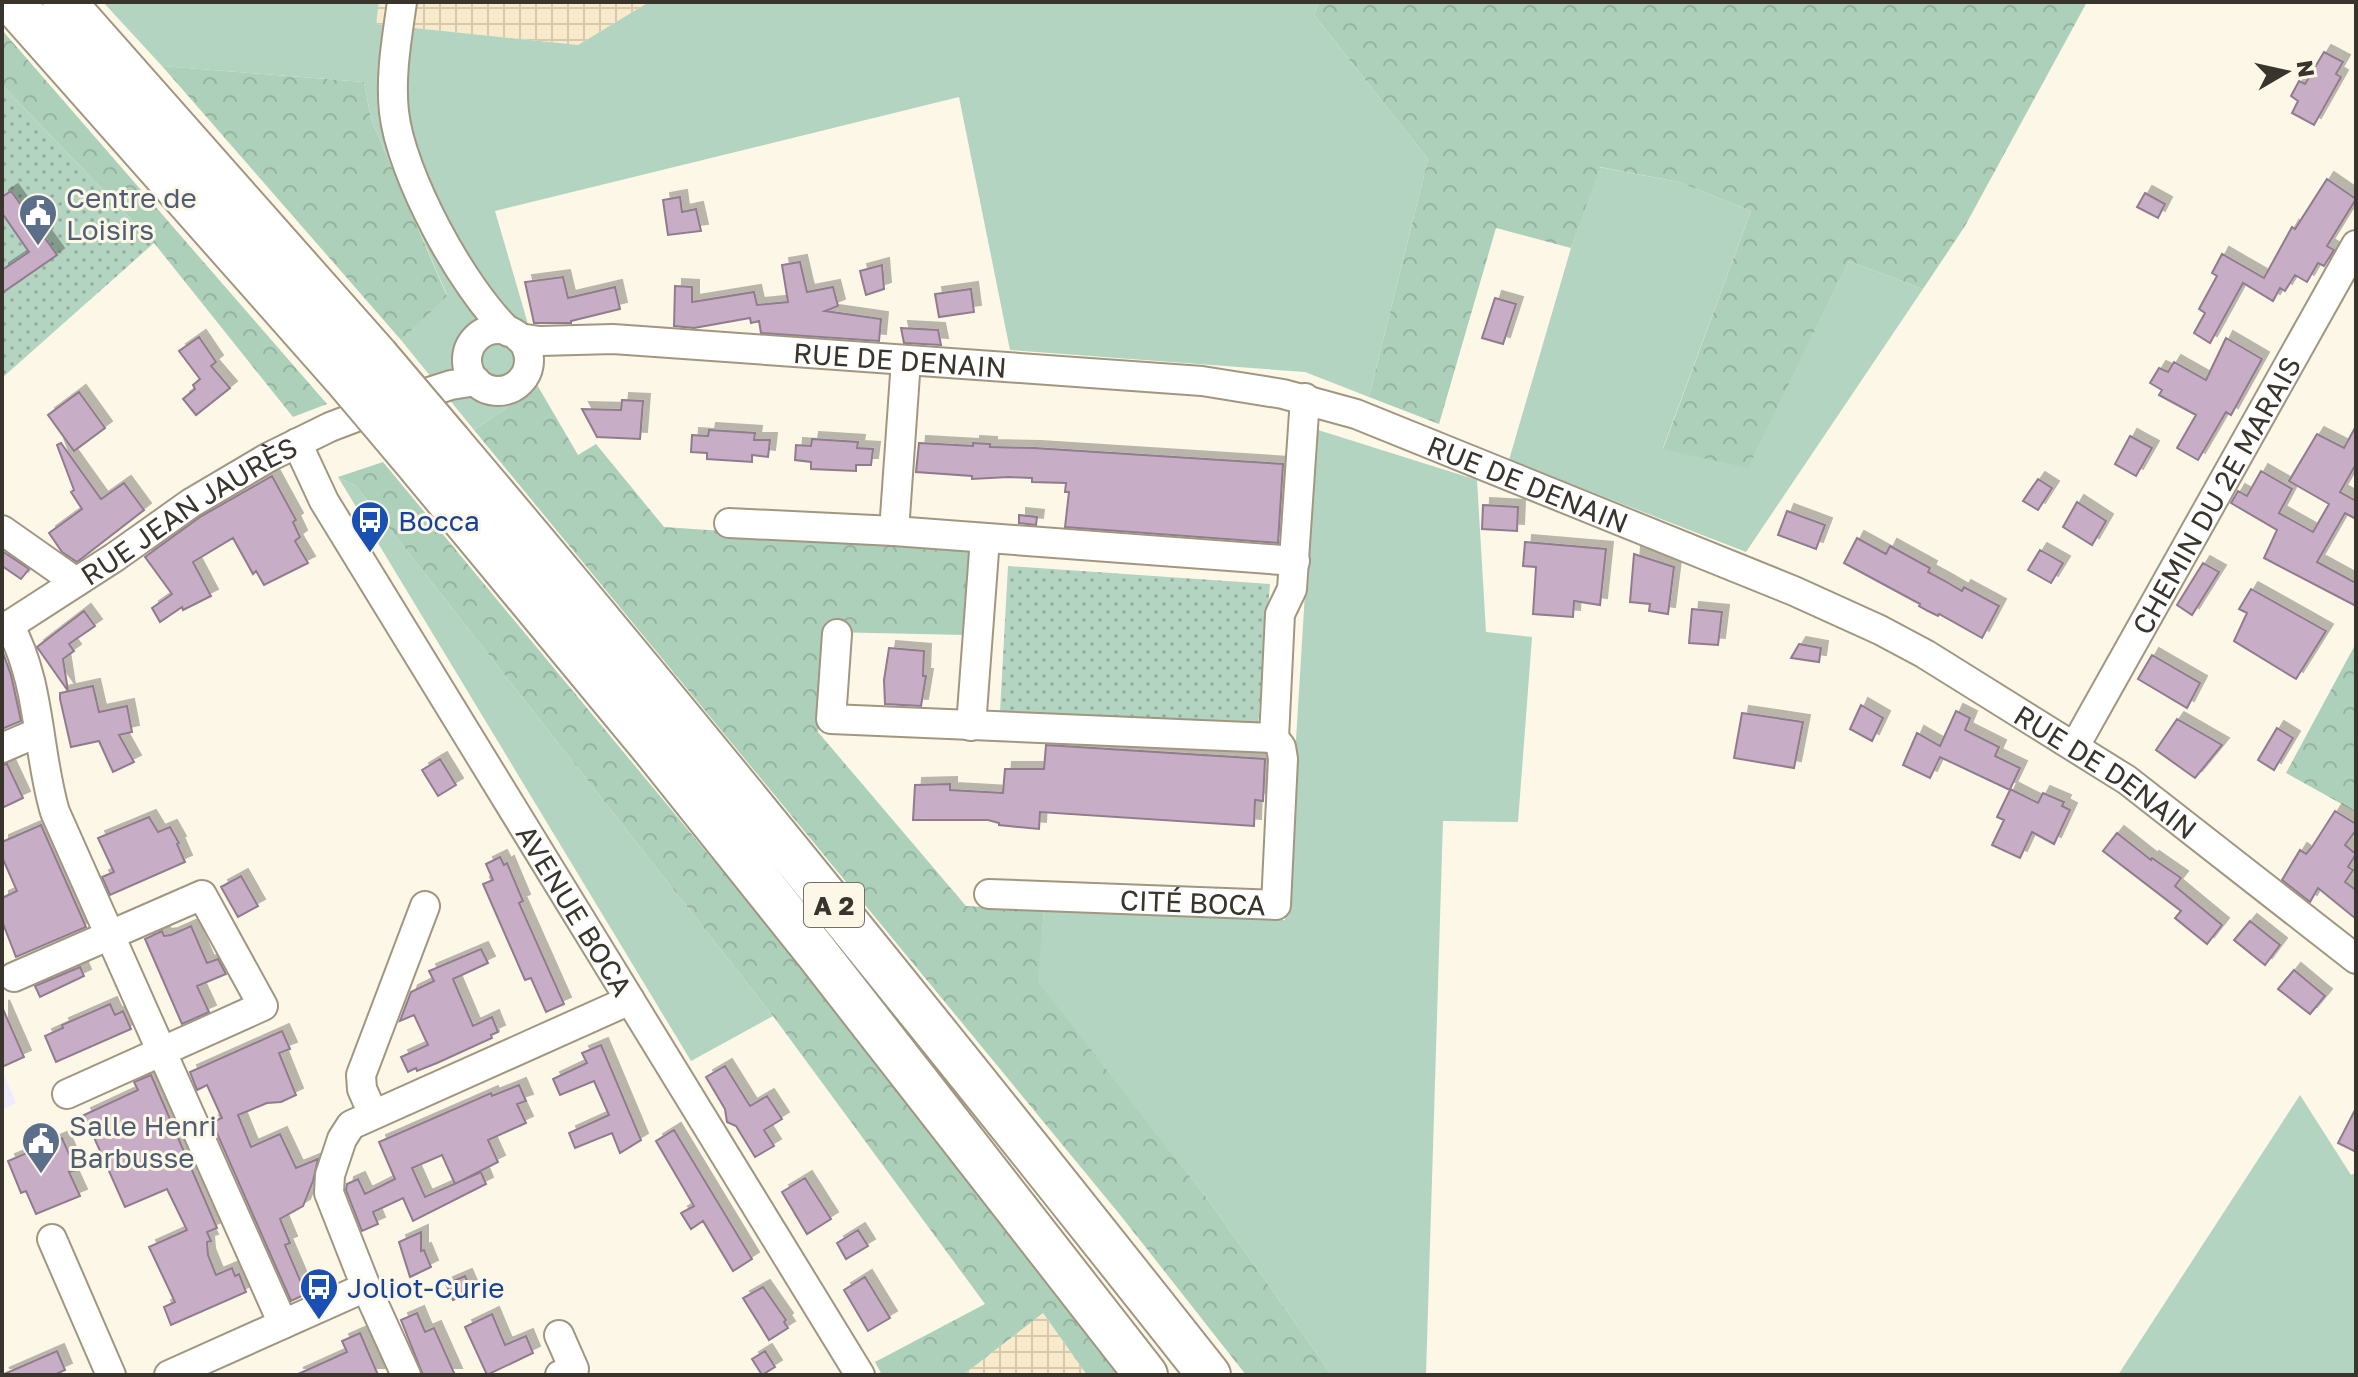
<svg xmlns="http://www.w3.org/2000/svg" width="2358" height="1377" font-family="'Golos Text',sans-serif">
<defs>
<pattern id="industrial-grid" width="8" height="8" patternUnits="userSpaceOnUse" patternTransform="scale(2)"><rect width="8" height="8" fill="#f8eacb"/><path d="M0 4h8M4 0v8" fill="none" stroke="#d5c9ae"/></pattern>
<pattern id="forest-crowns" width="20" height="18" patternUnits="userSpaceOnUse" patternTransform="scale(2)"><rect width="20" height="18" fill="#add0bb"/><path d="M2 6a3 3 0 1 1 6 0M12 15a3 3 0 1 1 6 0" fill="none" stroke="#96b3a1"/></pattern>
<pattern id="park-dots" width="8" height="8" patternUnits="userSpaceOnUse" patternTransform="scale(2)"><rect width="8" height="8" fill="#b3d4c0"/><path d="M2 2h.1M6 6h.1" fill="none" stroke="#93ad9c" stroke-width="1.8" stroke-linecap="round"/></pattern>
<filter id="shadow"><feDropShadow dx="7" dy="-7" stdDeviation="0" flood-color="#0004"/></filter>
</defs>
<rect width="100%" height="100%" fill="#fdf7e8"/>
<!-- industrial -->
<path fill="url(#industrial-grid)" d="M379,2H649L578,45L376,24Z
M1043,1313L1087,1375H963Z"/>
<!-- education -->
<path fill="#eeebfc" d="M2,1071L16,1103L2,1110Z"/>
<!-- grass -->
<path fill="#b3d4c0" d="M103,2H379L376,24L578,45L649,2H1319L1314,15L1428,159L1369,397L1305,372L1010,350L959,97L495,211L530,331L536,383L520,399L474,430L401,340L447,295L371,119L364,82L162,66Z
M1599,167L1679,182L1751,211L1663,448L1748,467L1849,261L1923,289L1746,552L1509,460L1571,248Z
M1315,429L1477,480L1486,632L1532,637L1518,822L1443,821L1426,1375H1332L1209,1201L1037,982L1044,910L1285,920Z
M338,477L356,486L773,1016L691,1061Z
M2300,1095L2351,1175L2356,1173V1375H2118Z"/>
<!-- forest -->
<path fill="url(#forest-crowns)" d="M1319,2H2087L1965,226L1923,289L1849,261L1748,468L1663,449L1751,211L1679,182L1600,167L1571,248L1496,228L1439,424L1369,397L1428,159L1314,15Z
M2,30L327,404L293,417L154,243L2,85Z
M162,66L364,82L371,119L447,296L401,340Z
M536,383L578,455L596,444L664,527L975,548L966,635L826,632L818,732L966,906L1044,910L1038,982L1209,1201L1332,1375H1246L1121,1216L474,430L520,399Z
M383,462L791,954L1121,1375H1087L1043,1313L963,1375H882L875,1362L985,1304L773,1016L356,486L338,477Z
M2355,645H2356V812L2286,773Z"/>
<!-- park -->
<path fill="url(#park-dots)" d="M2,85L154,243L2,378Z
M1008,566L1270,584L1258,725L1000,712Z"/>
<!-- building -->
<path fill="#c8adc6" stroke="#8f7c8d" stroke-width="2" filter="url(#shadow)" d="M2324,52L2343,62L2336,74L2341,77L2314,125L2292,113L2298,101L2291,96L2299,81L2305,84Z
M2327,179L2356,199L2327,246L2334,250L2324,266L2318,263L2307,282L2295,275L2285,291L2280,288L2273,301L2243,283L2210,343L2194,333L2205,313L2199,309L2217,276L2212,273L2222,254L2264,278L2292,227L2295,229Z
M11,191L57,255L2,293V270L29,252L2,213V197Z
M2145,193L2165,204L2158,218L2137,207Z
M680,197L682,212L696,209L701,231L668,235L663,200Z
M800,262L807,292L833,287L838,306L825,311L881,319L879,341L761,333L759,321L751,323L750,318L694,328L674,326L675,286L692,287V302L754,292L757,305L788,302L782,265Z
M882,265L884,289L866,295L860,271Z
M563,277L568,298L615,287L620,309L571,321V323H534L525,282Z
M971,289L974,312L939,317L935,294Z
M1495,298L1516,304L1503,344L1482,338Z
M901,328L938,330L941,345L904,343Z
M199,337L216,362L211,366L230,388L196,415L183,399L195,389L193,385L200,379L179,351Z
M2226,338L2262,359L2231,415L2226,412L2198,460L2177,448L2196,415L2159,395L2162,390L2150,383L2159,368L2168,372L2174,362L2206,380Z
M79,392L105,428L74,451L48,415Z
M622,400L643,401L640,439L597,437L582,409L621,410Z
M2356,426V464L2340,492L2356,501V519L2345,513L2317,562L2356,583V606L2264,558L2277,530L2231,503L2238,491L2247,496L2261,471L2292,489L2279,513L2313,532L2329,504L2289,481L2317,434L2344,448Z
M709,430L755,433L754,440H770L768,457L752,455V462L707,459V453L691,452L692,435L708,436Z
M2130,436L2152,448L2136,476L2115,464Z
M812,439L858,442L857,448L873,449L871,465H856V471L811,469V462L795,460L796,445L811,446Z
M61,443L101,499L124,483L144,510L77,562L62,552L49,533L82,509L71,492L74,490L57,445Z
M919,443L973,446V443L990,444V447L1034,448L1283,464L1278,543L1065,527L1069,492H1065L1066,483L1032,482V478L1009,477L972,479V476L916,472Z
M272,476L296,520L293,522L300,537L295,541L308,563L264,585L256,571L253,574L233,538L193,562L211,596L183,610L182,607L160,622L152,608L172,594L145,557L200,517Z
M2038,479L2052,488L2038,510L2023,501Z
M2077,502L2106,521L2092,545L2063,527Z
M1483,505L1518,507L1517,531L1482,529Z
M1787,511L1825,525L1816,549L1778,535Z
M1019,515L1037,517L1036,525L1019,523Z
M1857,538L1886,554L1890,546L1930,568L1928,572L1945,581L1962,591L1964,587L1999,606L1982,638L1939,614L1938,616L1928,611L1919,606L1920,604L1844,563Z
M1525,542L1606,549L1600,605L1574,601L1573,617L1533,614L1536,567L1523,566Z
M2040,550L2063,563L2051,583L2028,570Z
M2,551L29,569L21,579L2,566Z
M1634,554L1674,567L1668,614L1649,611L1650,604L1630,602Z
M2203,563L2219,572L2192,615L2177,605Z
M2251,589L2326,631L2296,679L2234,641L2247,613L2239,609Z
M1692,609L1722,612L1718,645L1689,643Z
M84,611L95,626L69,644L74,651L63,659L68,691L37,647Z
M1799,644L1821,648L1819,662L1791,658Z
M889,648L924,651L923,676H926L921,706L885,704L884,680Z
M2,650L11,675L21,721L2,729Z
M2152,655L2200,683L2187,708L2138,679Z
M93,686L99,712L127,706L132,732L119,735L134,762L113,772L99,741L71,747L60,699V693Z
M1861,705L1883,718L1872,741L1850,729Z
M1956,711L1970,718L1965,730L1999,747L1995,756L2020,768L2010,789L2038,803L2043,793L2064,802L2062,806L2070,810L2054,844L2032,832L2020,858L1992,845L2004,820L1997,817L2010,790L1940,757L1930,778L1903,765L1917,733L1940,746Z
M1742,713L1803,722L1794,768L1734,758Z
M2177,719L2222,745L2195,778L2156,750Z
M2277,728L2293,738L2274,770L2258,760Z
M1046,745L1265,759L1263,801L1255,800L1254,826L1040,812L1039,829L999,825V823L988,820H913L915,785L950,784V790L1003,793L1005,769H1044Z
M440,759L456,785L438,796L422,770Z
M7,764L23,798L2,808V765Z
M2335,811L2356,824V830L2345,845L2356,854L2348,867L2353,870L2345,882L2356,890V919L2318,888L2310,902L2282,880L2300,850L2306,854L2312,847Z
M149,817L158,832L170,827L179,843L177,844L185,862L110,895L102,877L114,872L98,838Z
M41,825L86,927L16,957L2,921V898L17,891L2,857V842Z
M2117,833L2151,860L2152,858L2181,878L2175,886L2222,925L2207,944L2175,918L2181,911L2103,851Z
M500,857L504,865L507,863L523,901L519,903L564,1004L546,1012L531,978L525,980L483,884L493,880L486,864Z
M241,876L258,906L238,917L221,887Z
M2250,921L2280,945L2265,965L2234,940Z
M191,926L207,963L218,959L226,974L197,986L209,1012L182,1024L145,939L162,931L164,936L171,935Z
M481,949L488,963L453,979L473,1026L492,1017L498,1032L491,1035L492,1038L437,1063L417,1071L416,1068L408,1072L401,1057L428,1045L414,1015L400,1021L411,992L434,981L429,971Z
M80,967L84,976L40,997L35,986Z
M2294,970L2325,996L2310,1014L2278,989Z
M110,1004L115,1015L123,1011L131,1029L56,1062L45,1036L63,1028L62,1025Z
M2,1007L24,1057L2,1067Z
M282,1031L290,1049L279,1053L296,1095L281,1102L267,1103L238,1115L251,1147L280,1134L296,1168L318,1159L313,1181L303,1206L280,1219L290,1243L285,1245L306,1294L291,1301L212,1122L222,1118L207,1085L197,1090L190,1072Z
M601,1045L641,1140L620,1153L612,1133L575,1148L569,1133L609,1115L594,1081L560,1095L553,1079L587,1063L582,1053Z
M725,1066L750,1106L767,1096L782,1119L764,1130L774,1146L755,1157L736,1126L727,1122L725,1109L706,1077Z
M151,1075L217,1228L207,1232L211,1241L207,1242L208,1255L216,1275L232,1268L235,1276L239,1274L246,1292L171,1325L164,1307L175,1302L149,1247L187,1230L167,1189L125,1207L84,1115L138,1090L134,1082Z
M519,1085L526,1101L517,1104L526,1123L488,1140L498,1162L455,1184L442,1155L412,1168L425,1197L481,1172L486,1184L413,1221L403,1198L373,1212L378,1224L362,1231L346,1190L347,1184L358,1179L365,1194L395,1179L379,1142L491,1093L492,1096Z
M2356,1108V1152L2338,1143Z
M674,1130L752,1259L733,1271L703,1221L691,1229L681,1213L694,1206L656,1141Z
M62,1138L76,1170L69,1172L80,1196L36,1214L26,1191L21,1193L8,1161Z
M805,1178L831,1219L807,1234L782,1192Z
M858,1230L868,1246L846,1259L837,1243Z
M421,1232V1251L424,1250L431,1267L410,1277L399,1242Z
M465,1276L472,1292L453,1300L446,1284Z
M865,1277L890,1318L868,1331L844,1290Z
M763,1287L786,1320L784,1322L788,1328L769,1340L743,1298Z
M417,1313L425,1332L434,1328L455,1375H423L401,1320Z
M492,1314L505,1345L526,1336L533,1353L487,1375L465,1327Z
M360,1333L378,1375H296L347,1352L342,1341Z
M57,1351L65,1370L54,1375H2Z
M765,1351L775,1367L762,1375L752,1359Z"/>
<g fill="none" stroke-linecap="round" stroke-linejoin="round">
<defs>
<g id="minor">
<path d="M402,2C397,38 390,75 394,112C401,175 463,289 509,332"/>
<circle cx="498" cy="360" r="31"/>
<path id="s1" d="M519,338L540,341L613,339L1202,381L1283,394L1356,414L1794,591L1880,630L1925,654L2127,780L2356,959"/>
<path id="s2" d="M297,443L324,501L860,1375"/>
<path d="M729,523L894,531L1295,561"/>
<path d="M2,530L76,582"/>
<path d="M894,531L906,360"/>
<path d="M9,625C41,682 37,752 55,812L283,1324"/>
<path id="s3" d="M2,630L115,557L191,503L269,457L330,427L385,406L451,385L476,381"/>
<path d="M837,634L831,719L1274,738L1280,614L1292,589L1305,398"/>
<path d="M971,726L985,538"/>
<path id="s4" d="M2075,746L2356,245"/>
<path d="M2,748L39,732"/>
<path id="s5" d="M989,894L1276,905L1283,759L1281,747L1274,738"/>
<path d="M14,977L202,895L263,1006L67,1094"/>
<path d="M373,1114L362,1089L361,1075L425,906"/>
<path d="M52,1239L111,1375"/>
<path d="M366,1287L406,1375"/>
<path d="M559,1335L574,1369L560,1375"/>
<path d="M169,1375L366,1287L329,1193L330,1175L342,1139L351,1125L630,1000"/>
</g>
<path id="highway" d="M12,2L344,377
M64,2L377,356
M450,442C709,748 960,1060 1209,1375
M420,467L657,753L816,952L1146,1375"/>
</defs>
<!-- minor casing -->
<use href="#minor" stroke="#a19780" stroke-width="32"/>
<!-- highway casing -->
<use href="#highway" stroke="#a19780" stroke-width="46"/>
<!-- minor -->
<use href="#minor" stroke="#fff" stroke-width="28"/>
<!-- highway -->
<use href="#highway" stroke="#fff" stroke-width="42"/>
<defs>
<path id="highway-bridge" d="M377,356L450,442
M344,377L420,467"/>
</defs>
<!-- highway-bridge casing -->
<use href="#highway-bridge" stroke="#a19780" stroke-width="46" stroke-linecap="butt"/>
<!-- highway-bridge -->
<use href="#highway-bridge" stroke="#fff" stroke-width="42"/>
</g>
<!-- icons -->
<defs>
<symbol id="civic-pin" viewBox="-11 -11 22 30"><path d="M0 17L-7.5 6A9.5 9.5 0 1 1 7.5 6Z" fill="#5c6f8a" stroke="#fdf7e8"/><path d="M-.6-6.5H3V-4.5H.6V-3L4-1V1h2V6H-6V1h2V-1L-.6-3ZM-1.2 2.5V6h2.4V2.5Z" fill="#fff"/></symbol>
<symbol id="bus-pin" viewBox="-11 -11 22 30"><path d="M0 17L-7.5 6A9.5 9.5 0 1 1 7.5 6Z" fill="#1a4fb4" stroke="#fdf7e8"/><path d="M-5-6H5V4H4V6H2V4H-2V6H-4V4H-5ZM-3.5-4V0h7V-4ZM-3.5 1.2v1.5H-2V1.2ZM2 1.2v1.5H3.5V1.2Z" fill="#fff"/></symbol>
</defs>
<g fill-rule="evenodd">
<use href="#civic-pin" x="16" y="191" width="44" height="60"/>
<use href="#bus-pin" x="348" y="498" width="44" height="60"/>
<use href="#civic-pin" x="19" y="1119" width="44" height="60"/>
<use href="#bus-pin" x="297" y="1265" width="44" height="60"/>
</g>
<g text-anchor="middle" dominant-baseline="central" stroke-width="6" stroke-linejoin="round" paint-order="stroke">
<!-- shield labels -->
<rect fill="#fdf7e8" stroke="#746f64" stroke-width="2" x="804" y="883" width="60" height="44" rx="6"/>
<g font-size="26" font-weight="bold" fill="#39352c">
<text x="834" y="905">A 2</text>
</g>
<!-- service labels -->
<g font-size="28" fill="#4e5e75" stroke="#fdf7e8" text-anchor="start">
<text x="66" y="197">Centre de<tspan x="66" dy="32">Loisirs</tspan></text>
<text x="69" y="1125">Salle Henri<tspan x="69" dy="32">Barbusse</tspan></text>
</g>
<!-- street labels -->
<g font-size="28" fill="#39352c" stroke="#fdf7e8">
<text stroke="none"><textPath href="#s1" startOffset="382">RUE DE DENAIN</textPath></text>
<text stroke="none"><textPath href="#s1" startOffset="1028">RUE DE DENAIN</textPath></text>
<text stroke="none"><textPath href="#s4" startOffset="288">CHEMIN DU 2E MARAIS</textPath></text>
<text stroke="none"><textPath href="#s3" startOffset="222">RUE JEAN JAURÈS</textPath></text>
<text stroke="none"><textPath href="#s1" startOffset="1676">RUE DE DENAIN</textPath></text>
<text stroke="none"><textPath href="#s5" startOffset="204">CITÉ BOCA</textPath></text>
<text stroke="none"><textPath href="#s2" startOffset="544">AVENUE BOCA</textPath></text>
</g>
<!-- transit labels -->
<g font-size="28" fill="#164399" stroke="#fdf7e8" text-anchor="start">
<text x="398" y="520">Bocca</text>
<text x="347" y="1287">Joliot-Curie</text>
</g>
</g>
<!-- border -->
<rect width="2358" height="1377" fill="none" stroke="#39352c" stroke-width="8"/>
<!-- north arrow -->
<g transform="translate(2286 72) rotate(81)" stroke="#fdf7e8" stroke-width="6" paint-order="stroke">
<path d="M0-6L14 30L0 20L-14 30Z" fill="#39352c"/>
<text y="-12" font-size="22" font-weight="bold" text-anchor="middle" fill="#39352c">N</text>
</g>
</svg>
